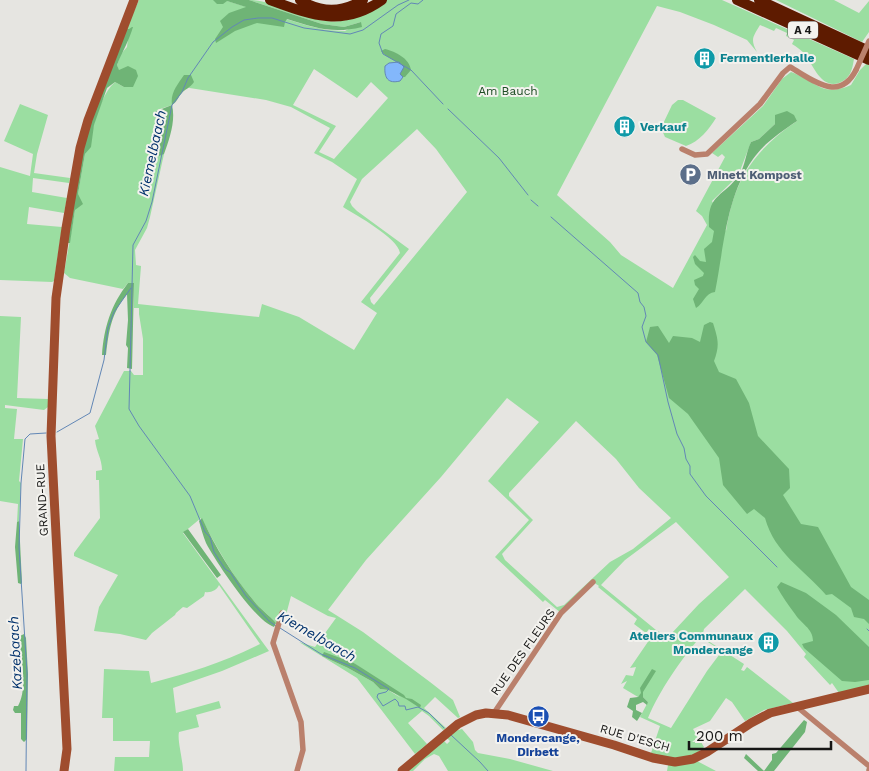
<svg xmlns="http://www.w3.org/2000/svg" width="869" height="771" font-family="'Work Sans',sans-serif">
<rect width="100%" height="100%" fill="#e6e5e1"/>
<!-- green -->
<path fill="#9bdea1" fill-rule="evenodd" d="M139,0H224L309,26L327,30L345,31L361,22L344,27L322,24L249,0C263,0 273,5 286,9C332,27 345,27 386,0H722L854,59C852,70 851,78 839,83C821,89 813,65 805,54C801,50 797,47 792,44L794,40L786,36L787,33L776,28L774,31L760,25C753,37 750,39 757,52L747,40L714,25L680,12L657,6L557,195L610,242L621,255L673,288L707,225L702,216L696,211L725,157L722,154L718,157L712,153L763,106L782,79L791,72C816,81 822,98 851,85L860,70L866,64L869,65V686L839,693L832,683L830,685L804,657L806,654L787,631L745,589L704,629L702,637L744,664L741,670L744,671L747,667L793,703L764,710L745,721L732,702L726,698L710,721L693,729L704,747L693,756L666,759L651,753L660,726L640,717L648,702L643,697V692L638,697L623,688L627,681L621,684L626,675L633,676L636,667L630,668L654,633L649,629L646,633L634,624L637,619L598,587L599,586L593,582L561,613L545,600L543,602L495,557L529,520L488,481L539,422L507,398L441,477L366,560L328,610L363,632L430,682L453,700L460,717L458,718L435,697L424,708L446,728L443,730L429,716L422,711L408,723L427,744L415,754L357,678L299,642L315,647L336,618L328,616L291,596L286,615L282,613L278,624L276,623C269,615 260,609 254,601C232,576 217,547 201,518L183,533L269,651L222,671L173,688L176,713L219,701L221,708L196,715L199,727L179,732C177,740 183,760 183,771H114L115,757H149L150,741H113V718H102L104,669L149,671L151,683C189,673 225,662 260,644L219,585C217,590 211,593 205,592L204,596L187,608L183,607L176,613L175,615L152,633L146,640L120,634L94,631L99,607L118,575L74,556V553L100,518L99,480H96V471L102,470C102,459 96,451 95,440L99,439L95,426L124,371H131L134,375H143V339L139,314V308H134V283H128L123,289L70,278L64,273L85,154C92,145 91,136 94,124C98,110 104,92 115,82L124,87L117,65L121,54L127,47L129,29H126ZM314,69L357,98L371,82L388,98L334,159L319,152L336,126L293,105ZM177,86L266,100L291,107L330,128L314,153L332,162L357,179L343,207C356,215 398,238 400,253L361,302L377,313L354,350L299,317L262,304L259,317L138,304L141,266L136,265L135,250L147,228L150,217L164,154L159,155L156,152C159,140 165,126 155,116L157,110L172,105ZM797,121C754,150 734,180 726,231L712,201L738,176L751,142L759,139L775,124ZM417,129L436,149L467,192L374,305L371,302L370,298L409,249L357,211L352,206L350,202L362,179ZM576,421L616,459L639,488L671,518L633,549L610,562L564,605L557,607L505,560L502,554L533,520L509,496V493ZM676,522L729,577L699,604L671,634H663L656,630L601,585L625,560ZM700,637L722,651L707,671L671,728L648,718C659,691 681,660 700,637ZM322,656L354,663L401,698L388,690L380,689L373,682L348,668Z
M776,0H834L859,13L869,1V32L862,42Z
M678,100H683L716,118C709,129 699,142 686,146L665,137L661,128L672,105Z
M20,104L48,115L37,154L34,173L70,178L69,183L33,178L32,192L67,198L64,213L29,207L27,224L62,227L54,281L52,282L0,280V167L30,176L33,154L4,141Z
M0,316L21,317L17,398L48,399V407L44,410L5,405V408L17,409L14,439H23L19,481L21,483L19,521L17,522L18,504L0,501Z
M462,729L473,742L475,750L478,753L510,759L553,771H448L439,756L434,754L425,759L413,771H406L443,740L447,744L450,741L447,738L455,731Z
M697,761L716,771H667L668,765Z"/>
<!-- forest -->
<path fill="#6fb476" d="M213,0H249L322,24L344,27L361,22L362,27C333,34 315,28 287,19L285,22L284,27L257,23L235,31L216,43L215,39L223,27L220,21L229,13L246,7L227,1L223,4H217Z
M132,27H133C129,41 122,52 117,65L119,70L128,66L136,70L138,76L133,87H124L115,82L107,88L94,125L91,147L85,154L78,194L83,204L75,210L70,243H67L83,149L91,122L126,29H129Z
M385,49C396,52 409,58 411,70L405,77H403L400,74L403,67C397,60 386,58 381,51Z
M184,75H191L194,82C190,88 185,89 181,94C177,99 177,102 172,105C176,121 169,140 164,154L159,156L156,152L161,130L160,120L154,112L172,105C170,93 178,84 184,75Z
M787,111L794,115L797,121C781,132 764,143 753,159C726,197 724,247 715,292C705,293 704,303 696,308L693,299L699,289L695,285L694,280L703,276L704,273L695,264L693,257L695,255L700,261L706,262L704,249L712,242L714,231L709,227C707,193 723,198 739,175C745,167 746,152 751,142L759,139L775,124V115Z
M128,283H134L132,369L127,368L128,348L126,345L128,320L127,294C111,314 109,330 106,355H102C104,327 111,305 128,283Z
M710,322L713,323C718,339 720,345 714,361L719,372L736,379L749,403L758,436L789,469L790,488L783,495L801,524L818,527L851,587L869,600V624L864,619L854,617L851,608L832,594L826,595C803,568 775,554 765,518L754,509L747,514L723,485L719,458L688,414L669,398L657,355L646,342L650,327L658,326L669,343L673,336L692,338L700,342L704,325Z
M202,518C215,547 233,576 254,601C260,609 269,615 276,623L274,627C255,621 216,562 206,543C203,536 201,528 199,521Z
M19,521L22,583L21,584L18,583L15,547L17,522Z
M188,529L221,575L217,578L183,532Z
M781,582L806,593L836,615L869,647V680L855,682L842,681L804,648L802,644L813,641C813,628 801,624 795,614C789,606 782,596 777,587Z
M24,634L26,638L28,674L27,739L24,742L21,739V713H15L13,710L14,706H18C29,685 19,658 20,636Z
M324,652L354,663L404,695L406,698L412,699L421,705L420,708L406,699L388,690L380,689L373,682L348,668L322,656Z
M652,669L656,671L643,692V697L648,702L647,705L643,702L636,705V710L642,713L637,721L632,717L633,711L627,707L630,698L638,697L641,693L640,688Z
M804,720L807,722L805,732L774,771H758L744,758L746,754L764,771L772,760V754L776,753Z"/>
<!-- water -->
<path fill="#83b7fb" stroke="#6287b6" d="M399,62L404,67L400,74L403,77L400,81C388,84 384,78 385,66L389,63Z"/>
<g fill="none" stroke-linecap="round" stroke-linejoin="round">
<!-- stream -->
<path stroke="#6287b6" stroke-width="1" d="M423,0L418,4L411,3L396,14L393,26L381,34L379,43L383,54L411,70L443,104
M448,109L499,158L528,195
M531,200L538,206
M551,217L638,293L640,302L644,307L646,316L642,327L646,342L658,355L668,402L677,434L684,448L686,459L690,466V474L706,496L777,567
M130,371L133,245L146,221L152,202L172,105L182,92L188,78L213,42L232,27L244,20L258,18H272L304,28L350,34L363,30L398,5L409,0
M130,371L129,409L139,426L190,496L205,532L210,537L214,552L225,569L230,572L246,596L269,621L276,626
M57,432L90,413L104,360L108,328L114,312L131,288
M280,628L321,654L355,668L389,689L386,692L378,694L377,697L383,706L395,699L398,702L399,706H405L406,710L418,707L429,713L444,728
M867,629L869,631
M451,735L480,762L488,771
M26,771L27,673L19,547L21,483L25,439L30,434L46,433"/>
<!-- street -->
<path stroke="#ba806c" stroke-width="5.5" d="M682,149L695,155L707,154L760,104L783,73L790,67C813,80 839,103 856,70
M282,613L273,643L301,722L303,750L297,771
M796,706L869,766
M494,713L561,613L593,582
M869,771V770"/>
<!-- secondary -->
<path stroke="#9f4d2e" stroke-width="9" d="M64,771L67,749L51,436L56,298L66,228L80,148L88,120L134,0
M402,771L458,724L476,715L486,713L508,715L614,745L653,758L675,762L693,759L707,752L751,723L770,713L869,689"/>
<!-- highway -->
<path stroke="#5e1b00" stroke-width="10" d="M270,0C311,15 343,28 382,0
M300,0C321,13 342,13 363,0
M737,0L869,60
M759,0L869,51"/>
<!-- street-bridge -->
<path stroke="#ba806c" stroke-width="5.5" d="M856,70L869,41"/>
</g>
<!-- icons -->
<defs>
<symbol id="building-disc" viewBox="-11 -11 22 22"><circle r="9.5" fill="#0f9aa8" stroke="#f3f2ee"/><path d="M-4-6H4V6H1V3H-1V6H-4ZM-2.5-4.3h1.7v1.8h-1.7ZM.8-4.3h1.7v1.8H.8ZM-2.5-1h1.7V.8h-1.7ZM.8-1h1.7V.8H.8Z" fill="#fff"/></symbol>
<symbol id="parking-disc" viewBox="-11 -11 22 22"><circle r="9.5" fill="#5c6f8a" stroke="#f3f2ee"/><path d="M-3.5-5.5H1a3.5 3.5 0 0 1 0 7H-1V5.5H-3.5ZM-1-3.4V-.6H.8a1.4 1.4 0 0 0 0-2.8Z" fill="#fff"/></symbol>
<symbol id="bus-disc" viewBox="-11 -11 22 22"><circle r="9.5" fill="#1a4fb4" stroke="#f3f2ee"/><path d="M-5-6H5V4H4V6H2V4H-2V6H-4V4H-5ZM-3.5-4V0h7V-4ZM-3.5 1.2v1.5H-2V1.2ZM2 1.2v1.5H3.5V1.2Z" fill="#fff"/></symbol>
</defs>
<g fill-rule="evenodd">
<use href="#building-disc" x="692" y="46" width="25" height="25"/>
<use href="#building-disc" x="612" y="114" width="25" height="25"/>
<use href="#parking-disc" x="678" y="162" width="25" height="25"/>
<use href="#building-disc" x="756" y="630" width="25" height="25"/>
<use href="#bus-disc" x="526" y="704" width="25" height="25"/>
</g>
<g text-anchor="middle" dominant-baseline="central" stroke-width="4" stroke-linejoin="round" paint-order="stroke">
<!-- shield labels -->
<rect fill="#f3f2ee" stroke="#585856" stroke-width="1" x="788" y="21.5" width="30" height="17" rx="4"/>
<g font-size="11" font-weight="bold" fill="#161615">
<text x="803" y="30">A 4</text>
</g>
<!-- culture labels -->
<g font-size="12" font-weight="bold" fill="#0d838f" stroke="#f3f2ee" text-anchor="start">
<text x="720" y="58">Fermentierhalle</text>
<text x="640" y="127">Verkauf</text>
<text x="753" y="636" text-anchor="end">Ateliers Communaux<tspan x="753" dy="14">Mondercange</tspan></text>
</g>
<!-- park labels -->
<g font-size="12" fill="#1c4c23" stroke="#f3f2ee">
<text x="508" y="91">Am Bauch</text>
</g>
<!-- service labels -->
<g font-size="12" font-weight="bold" fill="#4e5e75" stroke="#f3f2ee" text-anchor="start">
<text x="707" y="175">Minett Kompost</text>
</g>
<!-- street labels -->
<g font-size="12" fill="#161615" stroke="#f3f2ee">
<text transform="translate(42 500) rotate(-93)">GRAND-RUE</text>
<text transform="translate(523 652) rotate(-55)">RUE DES FLEURS</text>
<text transform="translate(635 738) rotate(16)">RUE D'ESCH</text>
</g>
<!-- transit labels -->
<g font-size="12" font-weight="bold" fill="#164399" stroke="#f3f2ee">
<text x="538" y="738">Mondercange,<tspan x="538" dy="14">Dirbett</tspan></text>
</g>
<!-- water labels -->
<g font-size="14" font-style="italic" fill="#00316c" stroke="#f3f2ee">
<text transform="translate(152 153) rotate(-78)">Kiemelbaach</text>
<text transform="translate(317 636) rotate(30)">Kiemelbaach</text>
<text transform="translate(15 653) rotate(-93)">Kazebaach</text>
</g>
</g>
<!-- scale -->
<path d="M689 741v8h142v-8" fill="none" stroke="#161615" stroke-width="2.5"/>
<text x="696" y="741" font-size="15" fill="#161615" stroke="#f3f2ee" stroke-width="4" paint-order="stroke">200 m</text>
</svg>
